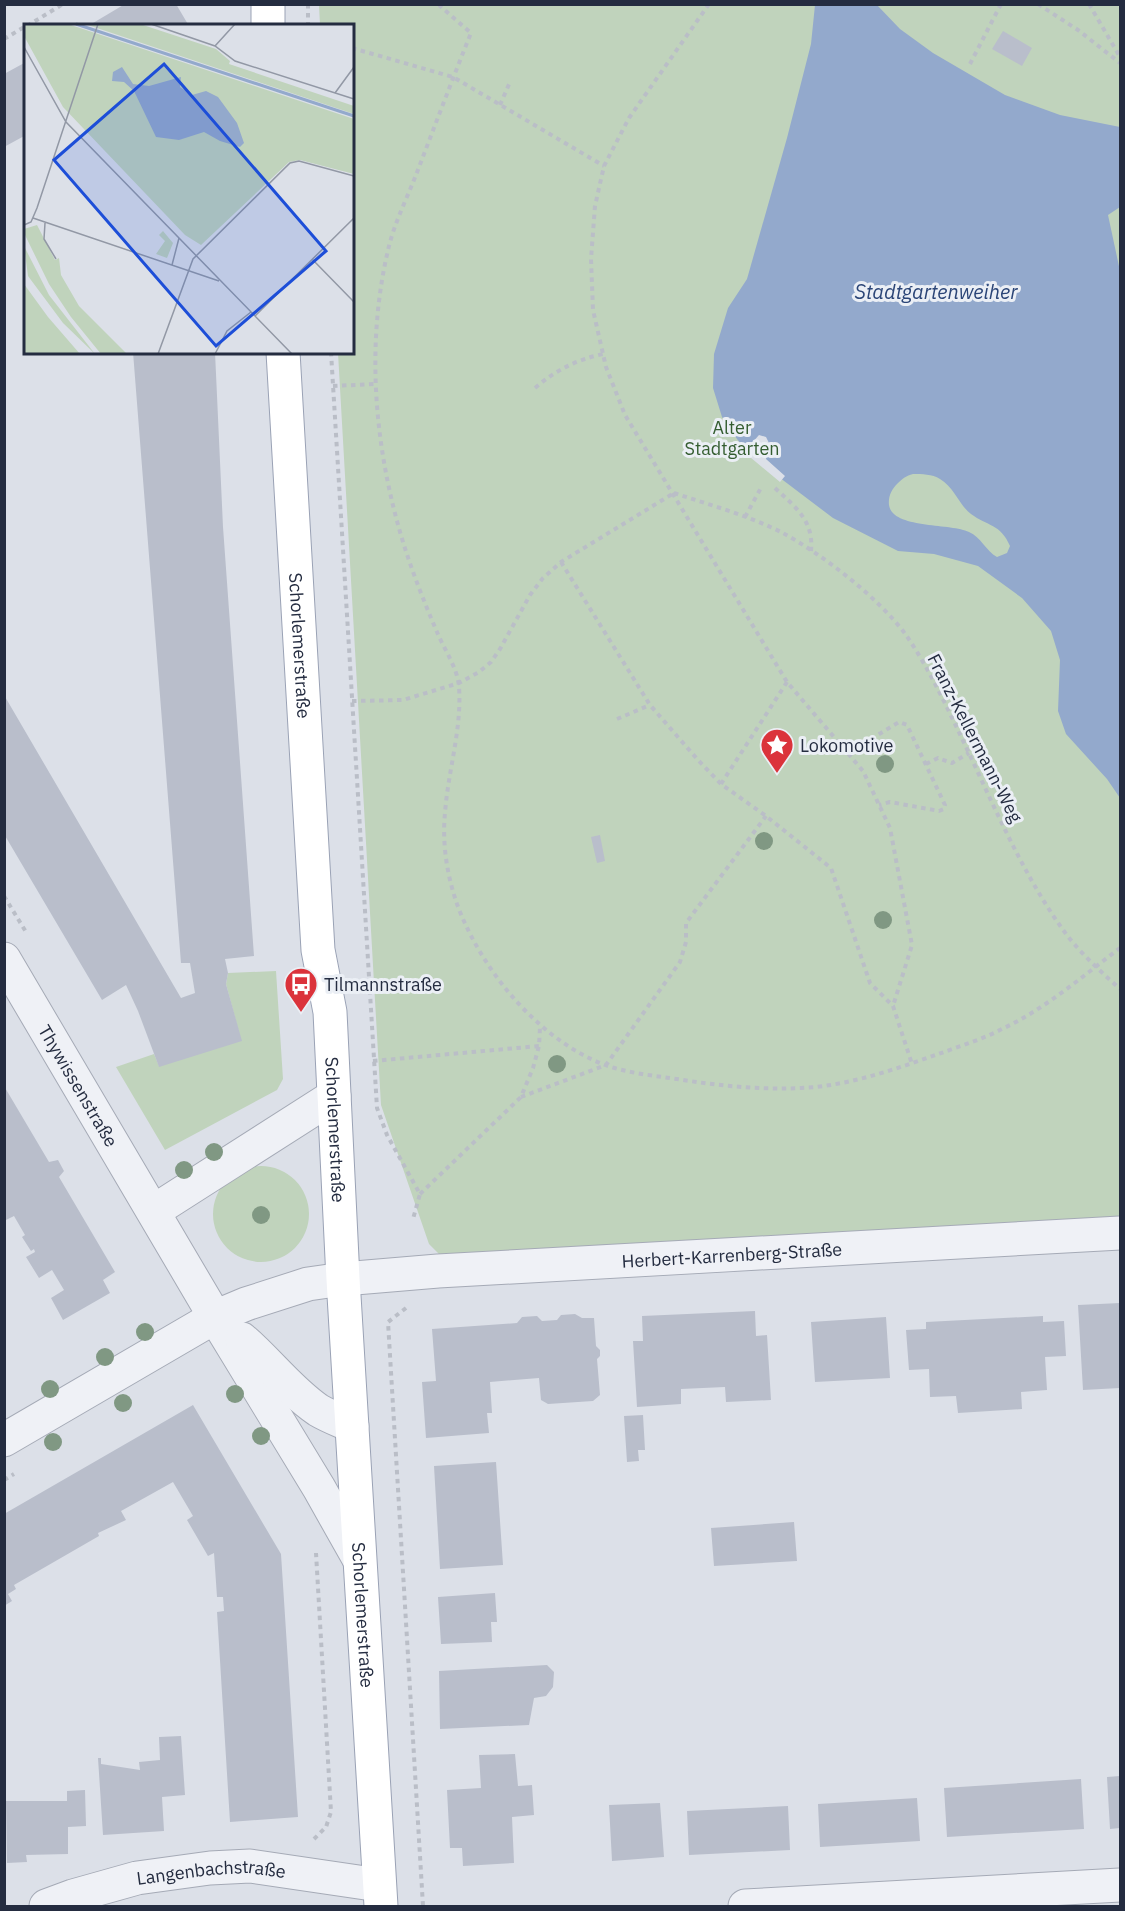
<svg xmlns="http://www.w3.org/2000/svg" width="1125" height="1911" font-family="'IBM Plex Sans',sans-serif">
<rect width="100%" height="100%" fill="#dce0e8"/>
<!-- green -->
<path fill="#c0d3bc" d="M319,5H1120V1219L441,1256L429,1244L381,1105L338,353L352,352V26L320,25Z
M276,971L283,1079L277,1090L165,1150L116,1067L154,1054L159,1066L241,1040L226,984L228,973Z
M213 1214a48 48 0 1 1 96 0a48 48 0 1 1-96 0Z"/>
<!-- water -->
<path fill="#93a9cc" fill-rule="evenodd" d="M815,5H877L900,29L933,53L1005,95L1060,115L1120,127V207L1108,215L1120,271V798L1107,779L1066,734L1058,711L1060,660L1051,631L1022,598L978,566L934,554L898,551L833,518L751,456L737,439L722,417L713,388L714,354L728,308L747,279L787,138L811,44ZM913,474C922,474 932,474 940,479C954,487 959,505 971,514C987,526 1001,524 1010,546L1007,553L997,557C986,551 981,537 969,532C951,523 892,529 889,505C888,496 892,489 897,484C903,478 906,476 913,474Z"/>
<!-- pier -->
<path fill="#dce0e8" d="M759,435L766,437L769,443L766,459L785,476L780,482L744,452Z"/>
<!-- building -->
<path fill="#b9becb" d="M125,4H176L189,26H88Z
M1003,31L1032,48L1022,66L992,49Z
M26,62V135L4,147V74Z
M133,352H215L223,527L254,956L225,959L228,973L226,984L242,1041L159,1067L138,1011L126,985L102,1000L4,834V695L181,998L195,993L190,963H181Z
M600,835L605,861L597,863L591,837Z
M4,1086L49,1162L58,1160L64,1171L59,1177L115,1272L103,1280L110,1293L63,1320L51,1298L64,1290L52,1270L39,1278L26,1257L35,1252L34,1249L31,1251L22,1237L25,1235L14,1216L4,1221Z
M1120,1303V1388L1083,1390L1078,1305Z
M755,1311L756,1336L767,1335L771,1400L726,1402L725,1387L681,1389V1404L637,1407L633,1341H643L642,1316Z
M575,1314L582,1318H594L596,1346L600,1350V1356L597,1359L600,1395L593,1401L548,1404L541,1400L539,1378L490,1382L492,1413H487L489,1433L426,1438L422,1382L436,1381L432,1329L517,1323L522,1317L537,1316L542,1321L557,1320L561,1315Z
M1043,1316V1322L1064,1321L1066,1356L1045,1357L1047,1390L1021,1392L1022,1409L958,1413L956,1396L930,1397L929,1369L909,1370L906,1330L926,1329V1322Z
M886,1317L890,1378L815,1382L811,1322Z
M193,1405L281,1554L298,1817L230,1822L217,1612L224,1611L223,1597H217L214,1553L208,1556L187,1520L193,1516L173,1482L121,1511L126,1520L98,1533L99,1536L14,1585L16,1589L8,1594L12,1601L4,1606V1514Z
M643,1415L645,1450H638L639,1461L627,1462L624,1416Z
M496,1462L503,1565L440,1569L434,1466Z
M794,1522L797,1561L714,1566L711,1528Z
M495,1593L497,1622H491L492,1642L441,1644L438,1597Z
M547,1665L554,1672L553,1687L546,1696L534,1698L529,1725L440,1729L439,1671Z
M181,1736L185,1795L162,1797L164,1831L103,1835L98,1758H101V1764L140,1770L139,1762L160,1760L159,1737Z
M515,1754L518,1786L532,1785L534,1815L512,1817L514,1863L463,1866L462,1848H450L447,1790L481,1788L479,1755Z
M1120,1776V1828L1110,1829L1107,1777Z
M1081,1779L1084,1829L947,1837L944,1788Z
M85,1790L86,1826L68,1827V1854L26,1855L27,1862L7,1863L6,1801H67V1791Z
M917,1798L920,1841L820,1847L818,1804Z
M660,1803L664,1857L612,1861L609,1805Z
M788,1806L790,1850L689,1855L687,1811Z"/>
<g fill="none" stroke-linecap="round" stroke-linejoin="round">
<defs>
<g id="minor">
<path id="s1" d="M4,959L215,1317L319,1488L359,1559"/>
<path d="M154,1211L334,1096"/>
<path d="M242,1339C268,1361 289,1390 318,1410C328,1416 341,1421 352,1426"/>
<path id="s2" d="M4,1440L215,1317L246,1304L308,1284L343,1279L438,1271L1120,1233"/>
<path id="s3" d="M46,1906L73,1896L137,1878L210,1868L250,1866L379,1885"/>
<path d="M745,1906L1120,1885"/>
</g>
<g id="major">
<path d="M268,4V26"/>
<path id="s4" d="M283,352L318,950L330,1012L343,1279L381,1906"/>
</g>
</defs>
<!-- minor casing -->
<use href="#minor" stroke="#a5aab6" stroke-width="35"/>
<!-- major casing -->
<use href="#major" stroke="#9aa2b5" stroke-width="35"/>
<!-- path -->
<path stroke="#babec7" stroke-width="4" stroke-dasharray="4.5 4.5" stroke-linecap="butt" d="M308,4V26
M440,4V6L471,33C452,80 434,128 416,175C407,198 395,222 389,246C367,336 373,432 397,521C407,559 422,597 437,632C444,649 458,669 459,687C462,729 448,771 445,813C442,844 447,875 457,904C481,970 540,1042 608,1066C632,1074 658,1076 683,1080C722,1086 761,1090 801,1088C851,1086 901,1067 947,1051C966,1044 985,1038 1002,1029C1045,1009 1083,976 1120,948
M709,4L629,118L604,166L595,206L591,259L593,310L606,367L625,415L787,682L863,771L890,828L912,945L893,1006
M1038,4L1078,30L1120,63
M1089,4L1120,57
M27,26L63,4
M4,39L26,26
M352,48L453,77L604,166
M970,64L1001,4
M500,105L510,82
M331,352L377,1108L387,1135L420,1194L413,1219
M333,386L375,384
M535,388C556,370 576,360 603,354
M775,488C795,507 814,520 811,551
M674,493C710,505 747,515 781,532C822,554 878,597 906,635C926,664 941,695 956,726C988,792 1019,868 1061,927C1077,950 1099,970 1120,989
M745,517L762,486
M561,562L650,705L698,760L721,784L766,816L831,868L870,983L893,1006L912,1064
M352,701L403,700L459,683L479,672L491,662L500,649L530,595L543,578L561,562L674,493
M617,719L650,705
M848,753L899,722L907,725L945,805L944,809L939,811L890,802L879,805
M926,764L938,758L952,763L969,753
M721,784L787,682
M4,896L26,932
M373,1061L539,1046
M521,1097L606,1065L680,962L686,942V923L766,816
M420,1194L521,1097L533,1068L539,1046L540,1027
M406,1308L388,1322L423,1906
M4,1480L14,1474
M314,1839L326,1827L331,1812L316,1553"/>
<!-- minor -->
<use href="#minor" stroke="#eff1f6" stroke-width="33"/>
<!-- major -->
<use href="#major" stroke="#fff" stroke-width="33"/>
</g>
<!-- trees -->
<g fill="#809883">
<circle cx="885" cy="764" r="9"/>
<circle cx="764" cy="841" r="9"/>
<circle cx="883" cy="920" r="9"/>
<circle cx="557" cy="1064" r="9"/>
<circle cx="214" cy="1152" r="9"/>
<circle cx="184" cy="1170" r="9"/>
<circle cx="261" cy="1215" r="9"/>
<circle cx="145" cy="1332" r="9"/>
<circle cx="105" cy="1357" r="9"/>
<circle cx="50" cy="1389" r="9"/>
<circle cx="235" cy="1394" r="9"/>
<circle cx="123" cy="1403" r="9"/>
<circle cx="261" cy="1436" r="9"/>
<circle cx="53" cy="1442" r="9"/>
</g>
<!-- icons -->
<defs>
<symbol id="sight-pin" viewBox="-11 -11 22 30"><path d="M0 17L-7.5 6A9.5 9.5 0 1 1 7.5 6Z" fill="#db333b" stroke="#ebeff5"/><path d="M0-6L1.8-2.2L6-1.7L2.9 1.2L3.7 5.4L0 3.3L-3.7 5.4L-2.9 1.2L-6-1.7L-1.8-2.2Z" fill="#fff"/></symbol>
<symbol id="bus-pin" viewBox="-11 -11 22 30"><path d="M0 17L-7.5 6A9.5 9.5 0 1 1 7.5 6Z" fill="#db333b" stroke="#ebeff5"/><path d="M-5-6H5V4H4V6H2V4H-2V6H-4V4H-5ZM-3.5-4V0h7V-4ZM-3.5 1.2v1.5H-2V1.2ZM2 1.2v1.5H3.5V1.2Z" fill="#fff"/></symbol>
</defs>
<g fill-rule="evenodd">
<use href="#sight-pin" x="758" y="726" width="38" height="52"/>
<use href="#bus-pin" x="282" y="965" width="38" height="52"/>
</g>
<g text-anchor="middle" dominant-baseline="central" stroke-width="6" stroke-linejoin="round" paint-order="stroke">
<!-- park labels -->
<g font-size="18" fill="#345d30" stroke="#ebeff5">
<text x="732" y="427">Alter<tspan x="732" dy="21">Stadtgarten</tspan></text>
</g>
<!-- street labels -->
<g font-size="18" fill="#242c40" stroke="#ebeff5">
<text stroke="none"><textPath href="#s4" startOffset="294">Schorlemerstraße</textPath></text>
<text transform="translate(975 738) rotate(63)">Franz-Kellermann-Weg</text>
<text stroke="none"><textPath href="#s1" startOffset="147">Thywissenstraße</textPath></text>
<text stroke="none"><textPath href="#s4" startOffset="780">Schorlemerstraße</textPath></text>
<text stroke="none"><textPath href="#s2" startOffset="768">Herbert-Karrenberg-Straße</textPath></text>
<text stroke="none"><textPath href="#s4" startOffset="1266">Schorlemerstraße</textPath></text>
<text stroke="none"><textPath href="#s3" startOffset="170">Langenbachstraße</textPath></text>
</g>
<!-- poi labels -->
<g font-size="18" fill="#242c40" stroke="#ebeff5" text-anchor="start">
<text x="800" y="745">Lokomotive</text>
<text x="324" y="984">Tilmannstraße</text>
</g>
<!-- water labels -->
<g font-size="20" font-style="italic" fill="#2b4577" stroke="#ebeff5">
<text x="936" y="291">Stadtgartenweiher</text>
</g>
</g>
<!-- overview -->
<g transform="translate(24 24)">
<rect width="330" height="330" fill="#dce0e8"/>
<path d="M0,0H44L330,95V150L276,136L265,138L177,221L161,211L39,83L0,12ZM61,0H116L192,25L206,37L205,40L330,82V90ZM13,201L31,236L35,234L37,251L55,282L103,330H77L47,293L25,260L0,209V205ZM139,207L149,219L143,234L132,230L141,217L135,211ZM0,222L25,271L71,330L39,299L4,252ZM0,260L24,293L56,330H0Z" fill="#c0d3bc"/>
<path d="M98,43L109,60L125,62L157,53L156,63L168,71L182,67L194,73L213,99L220,119L216,123L196,117L180,108L155,116L132,113L110,67L100,58L88,57L89,48Z" fill="#93a9cc"/>
<path fill="none" stroke="#93a9cc" stroke-width="3" d="M52,0L330,92"/>
<path fill="none" stroke="#9298a5" stroke-width="1.5" d="M127,0L191,22L211,37L330,75M191,22L211,0M0,23L42,98L268,330M311,69L330,43M9,194L195,257M21,199L20,215L32,235M0,201L7,198L13,184L74,0M288,235L330,278M148,241L155,214M231,292L330,194M134,330L169,235L266,139L275,137L330,152M191,330L203,307L227,288"/>
<path fill="#1d4ed8" fill-opacity="0.15" stroke="#1d4ed8" stroke-width="3" d="M140,40L302,227L192,322L30,136Z"/>
<rect width="330" height="330" fill="none" stroke="#242c40" stroke-width="3"/>
</g>
<!-- border -->
<rect width="1125" height="1911" fill="none" stroke="#242c40" stroke-width="12"/>
</svg>
